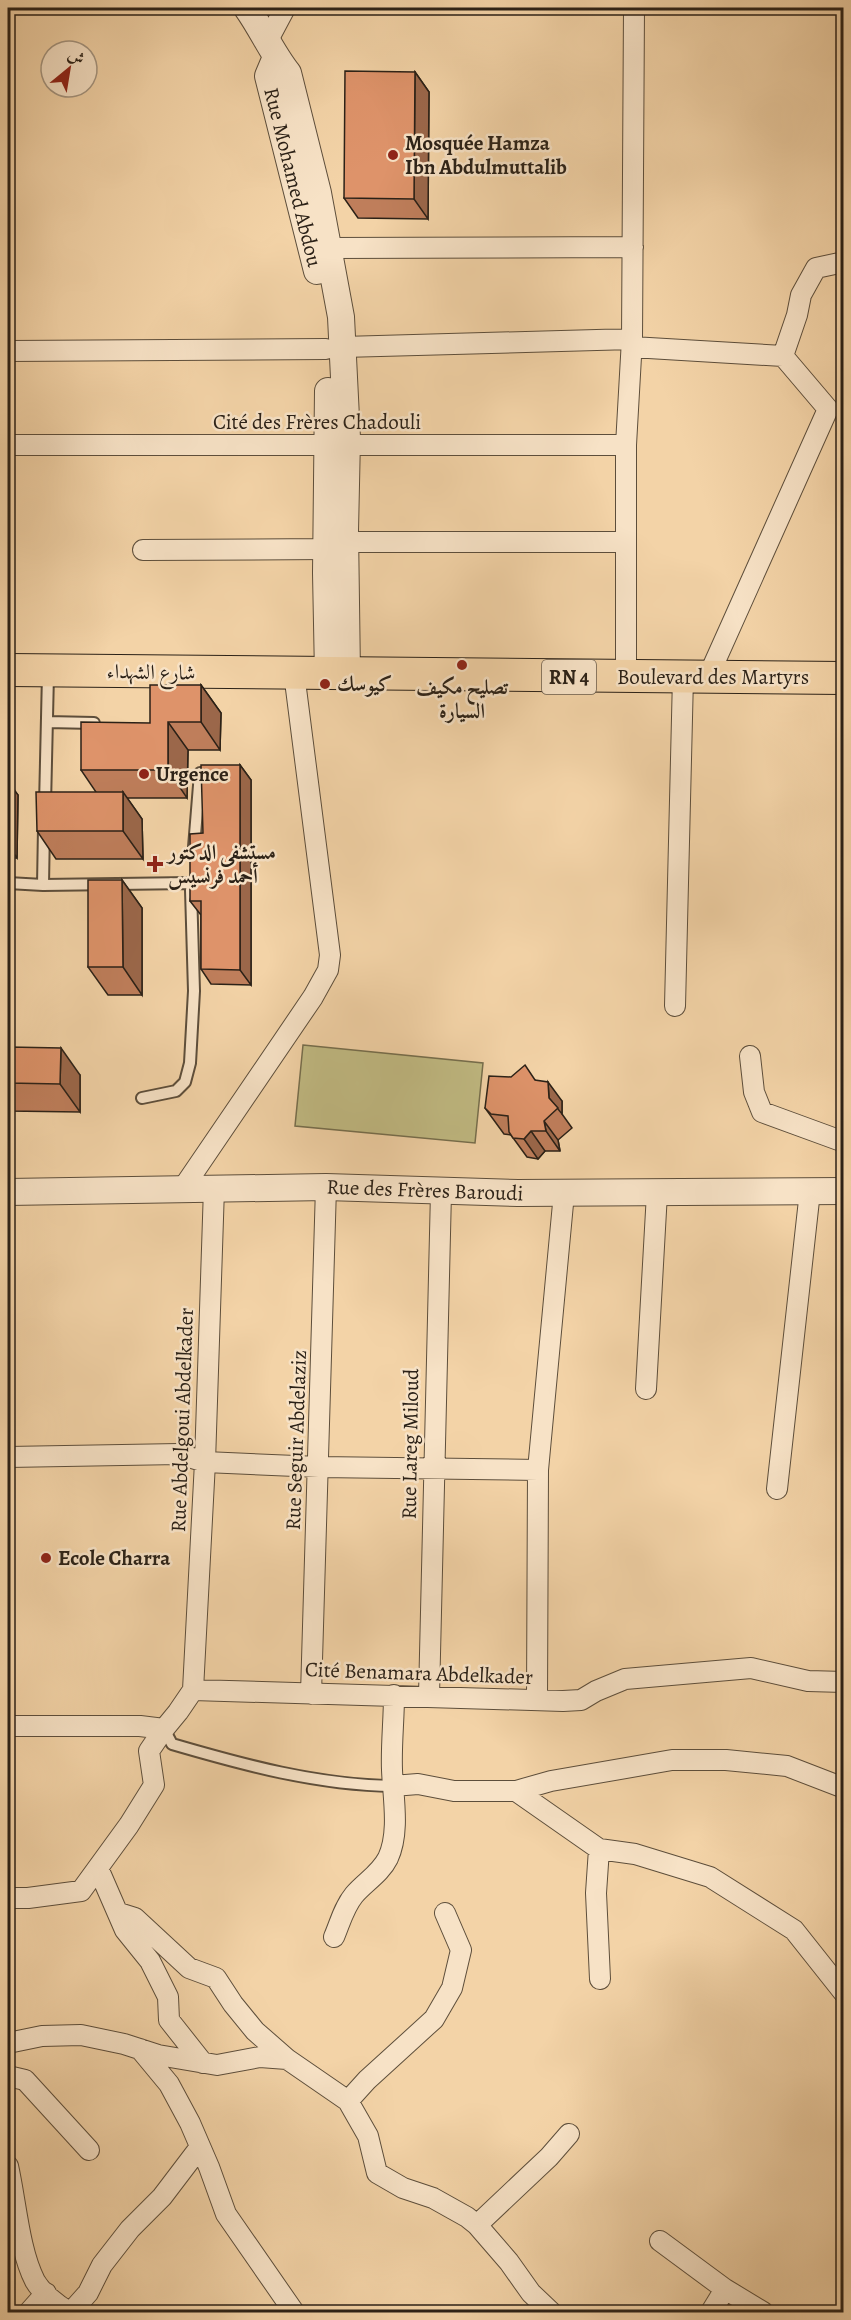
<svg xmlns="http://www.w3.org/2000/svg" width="851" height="2320" font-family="Alegreya,Amiri,serif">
<rect width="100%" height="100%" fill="#f3d3a7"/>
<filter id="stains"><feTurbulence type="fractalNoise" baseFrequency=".00333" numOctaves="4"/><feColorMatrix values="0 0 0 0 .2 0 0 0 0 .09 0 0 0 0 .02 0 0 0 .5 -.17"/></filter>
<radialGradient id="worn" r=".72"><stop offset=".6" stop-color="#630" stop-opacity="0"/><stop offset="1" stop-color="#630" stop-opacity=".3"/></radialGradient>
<!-- green -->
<path fill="#c1bb83" stroke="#766e4d" stroke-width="1.5" d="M303,1045L483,1063L475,1143L295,1126Z"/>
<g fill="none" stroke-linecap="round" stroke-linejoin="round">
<defs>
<path id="service" d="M47,722L94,723
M45,805L48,674
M194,847L200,773
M8,883L43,885L191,883
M43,885L44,827
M142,1098L176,1091L185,1082L190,1063L194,991L191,890
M164,1729L172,1744C244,1765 317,1785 393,1786"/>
<path id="minor" d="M268,40L285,8
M329,248L633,247
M343,347L632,339
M632,347L783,356
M8,351L326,349
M8,445H626
M143,550L327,549L345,542H626
M626,677V445L632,339L634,8
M708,677L828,409L783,356L797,315L801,295L816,268L844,262
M675,1006L683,677
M750,1056L754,1092L762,1112L844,1142
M183,1188L313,997L328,970L330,955L294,673
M646,1389L657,1193
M8,1457L179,1454L205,1462L319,1467L538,1470
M777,1489L810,1191
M193,1690L563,1701L581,1700L596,1691L625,1679L751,1668L808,1681L844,1682
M311,1694L326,1187
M429,1696L441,1192
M537,1699L538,1470L564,1193
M8,1726H140L164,1729L178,1712L193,1690L205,1462L214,1188
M393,1786L418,1784L454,1791H516L551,1781L672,1760H726L787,1766L844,1788
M516,1791L599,1849L635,1854L710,1877L794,1930L844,1993
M599,1849L596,1893L600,1979
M98,1868L125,1930L150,1961L168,1997L169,2020L203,2063
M8,1898H28L81,1891L129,1825L154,1785L149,1751L164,1729
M119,1913L135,1918L189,1968L216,1978L233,2004L255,2031L287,2059L348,2101L368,2136L377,2173L403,2188L433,2198L467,2217L477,2225L509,2262L531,2293L551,2312
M334,1937C340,1923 344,1907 354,1895C365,1882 380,1874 388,1858C400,1832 393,1797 392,1770C391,1745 394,1720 394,1695
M8,2043L42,2036L81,2035L124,2044L158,2055L217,2065L260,2057L287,2059
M140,2049L169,2084L190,2123L209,2167L226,2214L294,2312
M8,2076L25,2080L89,2150
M348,2101L367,2080L434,2019L452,1988L461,1950L445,1913
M8,2166C16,2201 19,2250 35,2281C42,2293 57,2305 69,2312
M477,2225L549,2157L569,2134
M660,2241L725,2289L763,2312
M29,2312L46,2293
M71,2312L88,2293L102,2265L130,2229L162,2197L200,2147
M711,2312L725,2289"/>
<path id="tertiary" d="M247,8C262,29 272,53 288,73L318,193L341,317L347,438L345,531L347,674
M276,57L268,76L317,271
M328,674L326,573L328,391
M8,1192L326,1187L518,1193L844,1191"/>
<path id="primary" d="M8,670L844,678"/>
</defs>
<!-- service casing -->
<use href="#service" stroke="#5d4e3b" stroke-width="14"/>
<!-- minor casing -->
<use href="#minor" stroke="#5d4e3b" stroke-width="22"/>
<!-- tertiary casing -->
<use href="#tertiary" stroke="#5d4e3b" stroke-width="28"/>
<!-- primary casing -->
<use href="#primary" stroke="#2b2117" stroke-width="34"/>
<!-- service -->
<use href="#service" stroke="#f7e2c6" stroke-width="10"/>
<!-- minor -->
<use href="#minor" stroke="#f7e2c6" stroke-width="20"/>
<!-- tertiary -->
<use href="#tertiary" stroke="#f7e2c6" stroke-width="26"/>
<!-- primary -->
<use href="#primary" stroke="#f3d3a7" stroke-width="32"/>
</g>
<!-- wall -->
<path fill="#bf7e5b" stroke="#2b2117" stroke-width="1.5" d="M415,72L429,92L428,219L358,218L344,198Z
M201,685L221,713L220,750H188L187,798H127L142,819L143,859H56L37,831L96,792L81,770L150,723Z
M240,765L251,780V985L211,984L201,969V915L190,901L203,833Z
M8,785L18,795L17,858H8Z
M122,880L142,908V995H108L88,967Z
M8,1047L80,1075V1112L8,1111Z
M535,1080L562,1101V1114L572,1128L558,1140L560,1151H545L538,1159L527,1157L511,1135L504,1134L485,1108Z"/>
<!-- shaded-wall -->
<path fill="#9b674a" stroke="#2b2117" stroke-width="1.5" d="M415,72L429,92L428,219L414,199Z
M201,685L221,713L220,750L201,722Z
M168,722L188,750L187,798L168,770Z
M240,765L251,780V985L240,970Z
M11,785L18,795L17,858L10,848Z
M123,792L142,819L143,859L123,831Z
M122,880L142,908V995L123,967Z
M61,1048L80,1075V1112L60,1084Z
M548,1082L562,1101V1114L549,1098Z
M544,1121L558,1140L560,1151L546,1131Z
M531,1131L545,1151L538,1159L524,1139Z"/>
<!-- building -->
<path fill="#de936a" stroke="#2b2117" stroke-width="1.5" d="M345,71L415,72L414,199L344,198Z
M150,685H201V722H168V770H81V722L150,723Z
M201,765H240V970L201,969V901H190V834L203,833Z
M8,785H11L10,848H8Z
M36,792H123V831H37Z
M88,880H122L123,967H88Z
M8,1047L61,1048L60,1084L8,1083Z
M525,1065L535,1080L548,1082L549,1098L558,1108L544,1121L546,1131H531L524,1139L513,1138L509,1132L508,1116L491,1114L485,1108L489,1076L511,1077Z"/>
<!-- markers -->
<g fill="#8f2418" stroke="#f7e2c6" stroke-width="2">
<circle cx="393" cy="155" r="6"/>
<circle cx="462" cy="665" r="6"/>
<circle cx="325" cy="684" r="6"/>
<circle cx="144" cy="774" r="6"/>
<path d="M152 855h6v6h6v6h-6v6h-6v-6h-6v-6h6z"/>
<circle cx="46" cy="1558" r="6"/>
</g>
<g text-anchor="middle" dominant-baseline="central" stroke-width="5" stroke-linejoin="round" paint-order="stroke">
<!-- shield labels -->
<rect fill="#f7e2c6" stroke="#685b4c" stroke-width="1.5" x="542" y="660" width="54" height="34" rx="4.5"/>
<g font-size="20" font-weight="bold" fill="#2b2117">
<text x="569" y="677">RN 4</text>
</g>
<!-- poi labels -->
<g font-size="21" font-weight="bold" fill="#2b2117" stroke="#f7e2c6" text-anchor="start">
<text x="405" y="143">Mosquée Hamza<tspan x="405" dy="24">Ibn Abdulmuttalib</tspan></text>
<text x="337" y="684">كيوسك</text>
<text x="462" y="687" text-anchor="middle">تصليح مكيف<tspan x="462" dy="24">السيارة</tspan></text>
<text x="156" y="774">Urgence</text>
<text x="168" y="852">مستشفى الدكتور<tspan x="168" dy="24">أحمد فرنسيس</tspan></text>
<text x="58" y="1558">Ecole Charra</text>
</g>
<!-- street labels -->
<g font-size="21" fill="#2b2117" stroke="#f7e2c6">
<text transform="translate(293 177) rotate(76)">Rue Mohamed Abdou</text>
<text x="317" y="422">Cité des Frères Chadouli</text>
<text transform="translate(151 672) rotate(1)">شارع الشهداء</text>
<text x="713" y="677">Boulevard des Martyrs</text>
<text transform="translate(425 1190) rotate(2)">Rue des Frères Baroudi</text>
<text transform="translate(182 1420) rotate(-88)">Rue Abdelgoui Abdelkader</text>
<text transform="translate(296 1440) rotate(-88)">Rue Seguir Abdelaziz</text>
<text transform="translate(410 1444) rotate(-89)">Rue Lareg Miloud</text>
<text transform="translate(419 1673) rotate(2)">Cité Benamara Abdelkader</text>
</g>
</g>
<!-- margin -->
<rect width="851" height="2320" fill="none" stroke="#f3d3a7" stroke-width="30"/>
<rect x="9" y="9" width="833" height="2302" fill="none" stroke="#2b2117" stroke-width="3"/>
<rect x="15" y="15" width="821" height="2290" fill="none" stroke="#2b2117" stroke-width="1.5"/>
<!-- north arrow -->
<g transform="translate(69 69) rotate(30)"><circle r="28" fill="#f7e2c6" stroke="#a59580" stroke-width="1.5"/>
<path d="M0-4.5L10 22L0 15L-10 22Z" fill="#8f2418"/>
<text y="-9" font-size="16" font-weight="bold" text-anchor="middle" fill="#2b2117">ش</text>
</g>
<rect width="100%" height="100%" filter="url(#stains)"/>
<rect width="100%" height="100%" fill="url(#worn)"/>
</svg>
